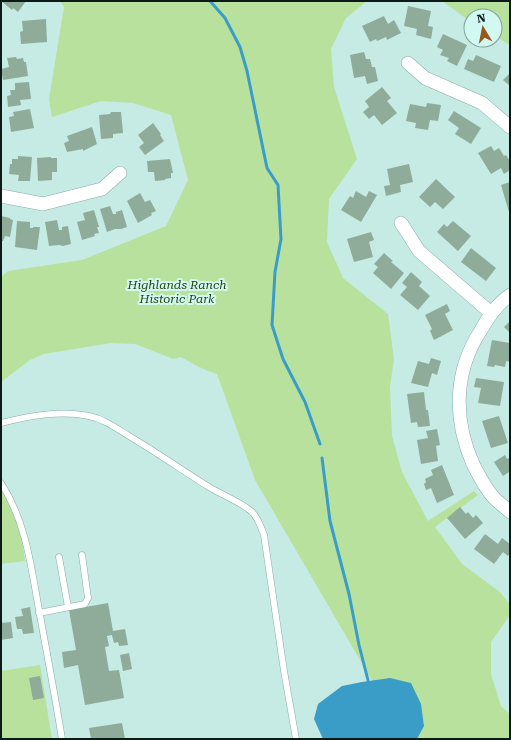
<svg xmlns="http://www.w3.org/2000/svg" width="511" height="740" font-family="'Roboto Serif',serif">
<rect width="100%" height="100%" fill="#c5ebe4"/>
<!-- green -->
<path fill="#b9e19e" d="M60,1H367L346,18L331,49L334,87L357,159L329,199L327,242L343,278L388,314L394,359L390,387L392,436L402,472L428,521L474,491L478,495L435,527L462,564L500,592L510,605V615L491,642V674L501,706L510,714V739H406L255,480L217,374C204,370 193,364 181,357L173,359L135,344L111,343L44,354L30,360L1,382V277L8,271L82,260L166,226L188,180L171,115L133,103L101,101L52,117L49,99L64,7Z
M442,1H510V45L495,36V16H471V22Z
M1,489L10,502L20,524L25,561L1,564Z
M40,665L52,739H1V671Z"/>
<!-- water -->
<path fill="#3a9dc7" d="M390,678L411,683L421,704L424,726L417,739H323L314,719L318,704L342,686L362,682Z"/>
<g fill="none" stroke-linecap="round" stroke-linejoin="round">
<!-- stream -->
<path stroke="#3a9dc7" stroke-width="3" d="M210,1L225,18L240,47L247,71L267,168L278,185L281,239L275,272L272,325L283,359L305,402L320,444
M322,458L330,521L349,594L359,645L369,684"/>
</g>
<!-- building -->
<path fill="#8fac9a" d="M1,1H26L18,12L13,8L12,10Z
M408,6L431,11L428,26L433,27L431,39L416,35L417,29L404,26Z
M384,16L388,24L394,20L401,33L387,40L386,37L377,41L376,39L370,42L362,26Z
M46,19L47,42L21,44L20,32L23,31L22,21Z
M443,34L467,45L457,66L447,61L449,58L440,55L443,50L437,47Z
M364,52L366,59H370L372,67H375L378,81L367,84L365,76L354,78L350,55Z
M476,55L501,66L494,82L464,69L468,59L473,61Z
M16,57L17,59L23,58L24,62H26L28,76L3,80L1,69L9,67L7,58Z
M510,73V86L503,80Z
M29,82L31,99L20,100L21,105L8,107L7,96L11,95L10,90H15V83Z
M382,87L391,98L387,101L397,113L382,125L374,115L369,119L363,112L369,107L365,101Z
M427,103L441,105L438,121L430,120L428,130L415,128L416,123L406,121L410,104L426,107Z
M30,109L34,128L11,132L9,117L14,116L13,112Z
M454,111L481,128L471,144L455,134L459,128L448,120Z
M111,112H121L123,133L113,134V138L101,139L99,115L110,114Z
M153,123L161,134L160,135L164,141L145,155L139,147L144,143L138,135Z
M92,127L97,144L83,151V149L67,152L64,143L69,141L67,136Z
M491,146L494,151L499,148L504,156L506,155L510,161V170L504,174L501,168L491,174L478,153Z
M18,156L32,157L30,181H18L19,175L9,174L10,164H12V159H18Z
M51,157V158H57V172H52V180L38,181L37,158Z
M170,159L173,173H171V178L165,179V180L155,181L154,172H148L147,161Z
M409,164L413,182L400,185L401,192L386,196L384,186L390,185L387,169Z
M436,179L455,197L443,209L435,202L430,207L419,197Z
M510,182V212H509L501,185Z
M356,191L366,197L369,191L377,195L361,222L341,210L350,196L353,198Z
M140,193L145,202L150,200L156,211L151,213L152,215L138,223L127,201Z
M110,206L113,214H116V212L122,210L127,227L121,229H115L107,232L100,209Z
M94,210L99,227H97L99,233L94,234L95,236L82,240L77,222L85,220L83,213Z
M1,216L10,218V219L13,220L10,237L5,236L3,241H1Z
M57,220L59,230H62V227L68,226L71,244L63,246L59,245L49,246L45,222Z
M17,221L30,222V228H33V227H40L37,250L15,247Z
M453,221L471,236L458,251L437,232L444,224L447,227Z
M371,232L374,240L369,242L373,257L354,262L347,239Z
M471,248L496,268L486,281L461,262Z
M384,253L393,261L391,262L404,273L391,289L373,273L378,267L374,264Z
M411,272L422,282L419,286L430,296L418,310L400,295L407,287L402,283Z
M447,304L450,311L445,314L453,330L434,340L430,331L432,329L425,315Z
M510,321V333L504,327Z
M492,340L510,343V362L506,361L505,367L495,365L494,367L487,366Z
M431,358L441,361L437,375L432,373L428,387L411,383L418,361L429,364Z
M476,378L504,382L500,406L478,403L481,388L474,387Z
M424,392L426,410H428L430,426L418,427L417,422L411,423L407,394Z
M499,416L508,443L491,448L482,421Z
M437,429L440,445L436,446L438,461L421,464L417,440L428,438L426,431Z
M505,455L507,459L510,457V474L509,472L503,476L494,462Z
M442,465L454,495L437,503L431,488L426,490L424,484L426,482L425,479L433,475L431,470Z
M460,507L466,514L468,512L473,518L476,515L483,523L465,539L447,518Z
M485,534L498,544L502,538L510,544V553L508,556L503,552L494,564L474,549Z
M108,603L113,631L125,629L128,645L119,646L118,642L114,643L112,635L107,636L109,646L105,647L109,671L119,670L124,698L85,705L78,665L64,668L62,652L76,650L69,610Z
M30,607L34,633L23,634L22,629H17L15,617L23,616L21,609Z
M11,622L13,638L1,640V623Z
M129,653L132,669L123,671L120,655Z
M40,676L44,698L33,700L29,678Z
M122,723L125,739H91L89,728Z"/>
<g fill="none" stroke-linecap="round" stroke-linejoin="round">
<defs>
<path id="service" d="M1,423C29,416 60,410 89,416C104,419 116,428 129,436C156,452 182,470 209,487C222,495 239,501 251,511C258,517 261,527 264,535L284,671L296,739
M1,483C26,522 31,566 39,610C47,653 55,696 62,739
M59,557L68,607
M39,613L85,604L88,598L82,555"/>
<path id="minor" d="M408,63L425,78L482,103L510,127
M1,196L43,204L102,189L120,173
M401,223L419,251L491,313
M510,295C497,304 489,316 481,330C454,371 453,419 473,464C479,476 485,488 494,498C499,503 505,507 510,512"/>
</defs>
<!-- service casing -->
<use href="#service" stroke="#88aca5" stroke-width="7"/>
<!-- minor casing -->
<use href="#minor" stroke="#88aca5" stroke-width="14"/>
<!-- service -->
<use href="#service" stroke="#fff" stroke-width="6"/>
<!-- minor -->
<use href="#minor" stroke="#fff" stroke-width="13"/>
</g>
<g text-anchor="middle" dominant-baseline="central" stroke-width="4" stroke-linejoin="round" paint-order="stroke">
<!-- park labels -->
<g font-size="12" font-style="italic" fill="#27420e" stroke="#d2f9f1">
<text x="177" y="285">Highlands Ranch<tspan x="177" dy="14">Historic Park</tspan></text>
</g>
</g>
<!-- border -->
<rect width="511" height="740" fill="none" stroke="#0b1917" stroke-width="4"/>
<!-- north arrow -->
<g transform="translate(483 28) rotate(350)"><circle r="19" fill="#d2f9f1" stroke="#829f9a"/>
<path d="M0-3L7 15L0 10L-7 15Z" fill="#96581d"/>
<text y="-6" font-size="11" font-weight="bold" text-anchor="middle" fill="#0b1917">N</text>
</g>
</svg>
